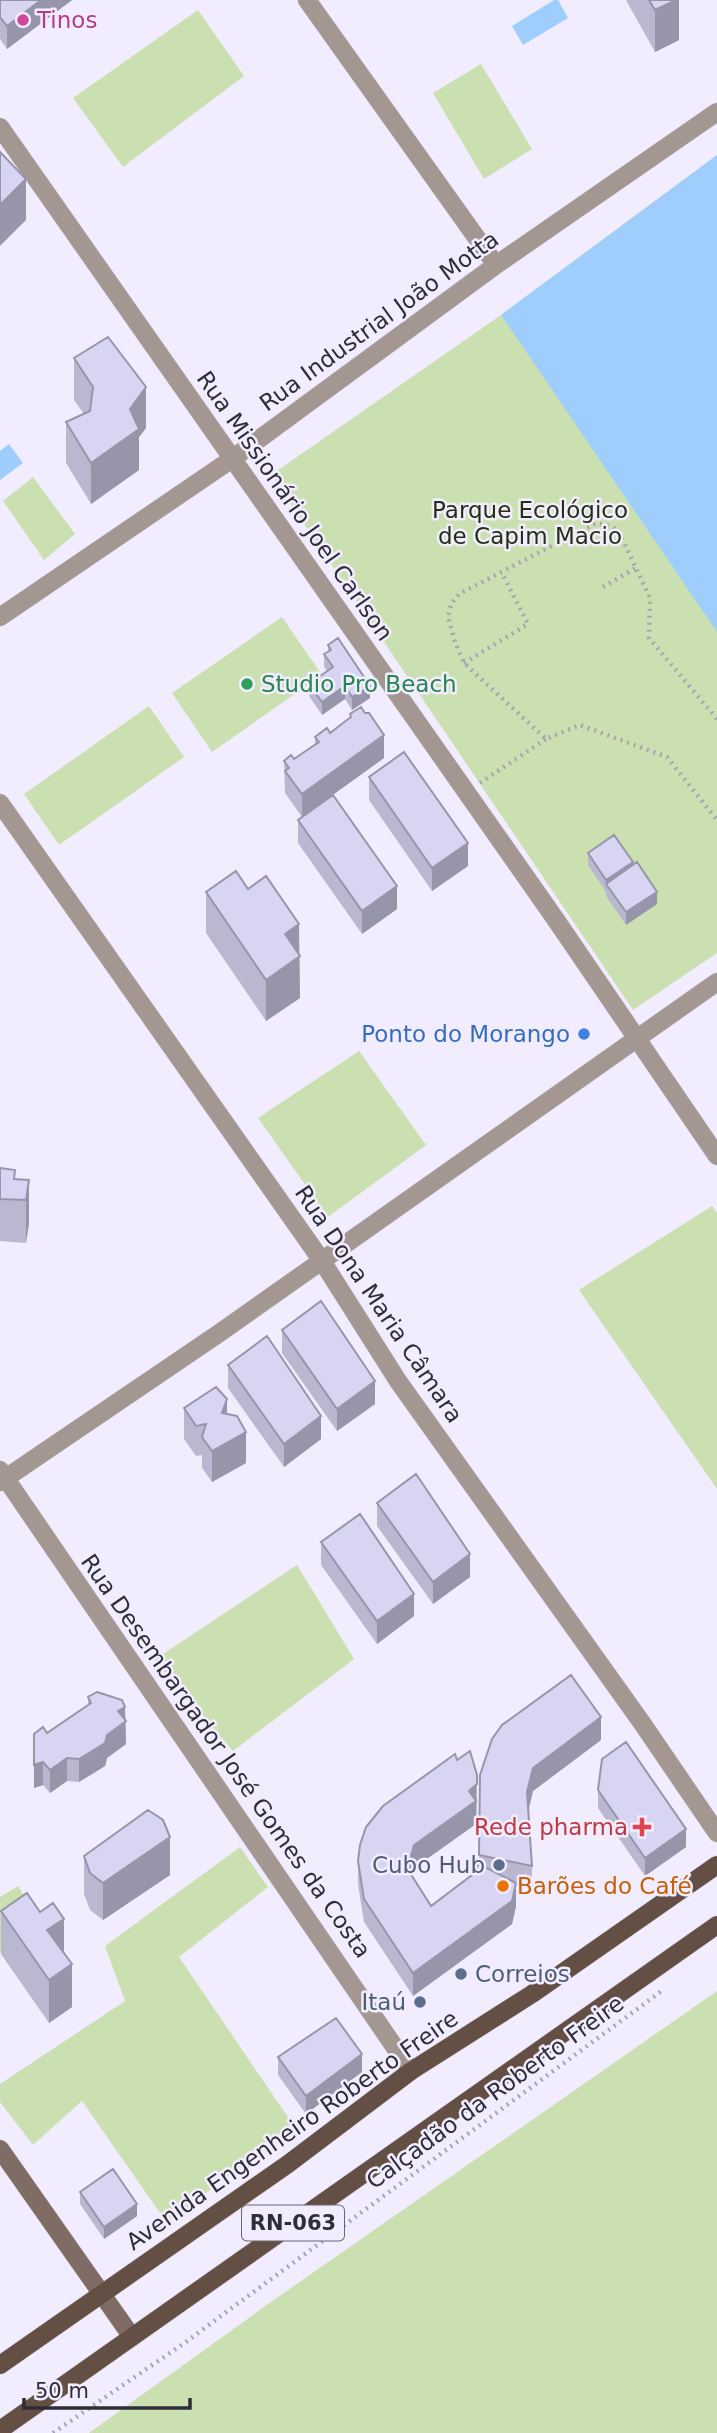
<svg xmlns="http://www.w3.org/2000/svg" width="717" height="2433" font-family="'DejaVu Sans',sans-serif">
<rect width="100%" height="100%" fill="#f1edfe"/>
<!-- green -->
<path fill="#cbe0b0" d="M198,10L244,76L123,167L73,98Z
M481,64L532,149L484,179L433,93Z
M717,155V953L633,1010L271,475L501,315Z
M33,477L75,534L44,560L3,501Z
M282,617L322,675L212,752L172,693Z
M149,706L184,757L59,845L24,794Z
M359,1051L426,1145L328,1217L258,1118Z
M712,1206L717,1213V1489L579,1290Z
M297,1565L354,1659L233,1751L154,1660Z
M240,1847L268,1887L179,1957L294,2126L167,2223L82,2101L33,2145L0,2102V2084L125,2001L105,1946Z
M18,1886L42,1926L0,1952V1897Z
M717,1991V2433H89L268,2304Z"/>
<!-- water -->
<path fill="#9fcefd" d="M554,0H558L568,18L523,45L512,26Z
M717,155V632L501,315Z
M9,444L23,463L0,480V451Z"/>
<g fill="none" stroke-linecap="round" stroke-linejoin="round">
<defs>
<path id="street" d="M307,0L496,265
M0,127L556,920L717,1156
M0,617L232,459L496,265L717,112
M0,803L322,1261L398,1381L642,1723L717,1833
M0,1470L411,2071
M0,1482L218,1334L717,982"/>
<path id="secondary" d="M0,2149L132,2337"/>
<path id="primary" d="M0,2365L288,2164L411,2071L532,1994L717,1865
M0,2430L717,1925"/>
</defs>
<!-- street casing -->
<use href="#street" stroke="#cecada" stroke-width="19"/>
<!-- secondary casing -->
<use href="#secondary" stroke="#cecada" stroke-width="19"/>
<!-- primary casing -->
<use href="#primary" stroke="#cecada" stroke-width="19"/>
<!-- path -->
<path stroke="#a7a4b2" stroke-width="4.5" stroke-dasharray="2 5" stroke-linecap="butt" d="M603,587L636,568
M464,663L528,624L502,573
M717,719L649,638L650,598L619,532L611,526L596,523L459,594L451,604L448,617L455,642L464,663L546,739L580,725L667,757L717,820
M480,783L546,739
M53,2433L183,2344L663,1990"/>
<!-- street -->
<use href="#street" stroke="#a49791" stroke-width="18"/>
<!-- secondary -->
<use href="#secondary" stroke="#7f6c64" stroke-width="18"/>
<!-- primary -->
<use href="#primary" stroke="#644f45" stroke-width="18"/>
</g>
<!-- wall -->
<path fill="#bab7d1" d="M0,0H72L7,49L0,39Z
M626,0H679V40L655,52Z
M74,358L146,428L139,437V470L91,504L66,463V422L84,414L74,400Z
M328,645L370,698L352,710L345,699L322,715L309,696V684L327,671L324,667V654L328,652Z
M350,714L384,758L302,817L285,793L284,761L294,759L315,744V737L330,733L350,718Z
M369,777L468,866L432,891L369,800Z
M298,820L397,909L362,934L298,843Z
M588,853L633,865L657,904L626,925L606,896V892L588,865Z
M248,889L299,955L300,998L266,1021L206,933V892Z
M0,1168L15,1179L29,1180V1223L26,1243L0,1241Z
M282,1330L375,1404L337,1431L282,1353Z
M228,1365L321,1439L284,1467L228,1388Z
M184,1408L227,1414L246,1463L212,1482L202,1468V1455L196,1456L184,1439Z
M377,1503L470,1577L433,1604L377,1526Z
M321,1542L414,1616L377,1644L321,1565Z
M88,1697L125,1707L126,1744L107,1758L105,1766L79,1782L67,1781L50,1793L43,1785L34,1788L47,1733L88,1705Z
M601,1740L533,1791L529,1810L532,1866V1889L516,1885V1906L512,1924L413,1996L364,1922L358,1884V1861L457,1760L477,1798L476,1824L414,1868L412,1876L431,1906L472,1875L479,1864L480,1775Z
M598,1790L686,1847L645,1876L598,1808Z
M84,1856L170,1875L103,1920L90,1910L84,1894Z
M1,1911L40,1912L64,1954L72,2007L49,2023L1,1954Z
M278,2057L362,2072L306,2114L278,2075Z
M80,2192L137,2216L104,2239L80,2204Z"/>
<!-- shaded-wall -->
<path fill="#9795aa" d="M41,0H72L7,49V26Z
M676,0H679V40L655,52V10Z
M26,179V220L0,246V205Z
M146,387V428L139,437V470L91,504V463Z
M345,686V699L322,715V702Z
M370,686V698L352,710V697Z
M384,735V758L302,817V794Z
M468,843V866L432,891V868Z
M633,862V875L606,884V880Z
M397,886V909L362,934V911Z
M657,892V904L626,925V912Z
M299,924L300,998L266,1021V980L285,934Z
M29,1180V1223L26,1243V1200Z
M375,1381V1404L337,1431V1409Z
M227,1399V1429L222,1413Z
M321,1416V1439L284,1467V1444Z
M246,1432V1463L212,1482V1451Z
M470,1554V1577L433,1604V1582Z
M414,1594V1616L377,1644V1621Z
M125,1707L126,1744L107,1758L105,1766L79,1782V1759L107,1735L118,1711Z
M601,1717V1740L533,1791L527,1814V1792L533,1768Z
M67,1758V1781L50,1793V1770Z
M43,1762V1785L34,1788V1765Z
M477,1775L476,1824L414,1868L409,1887V1864L414,1845L469,1791Z
M686,1829V1847L645,1876V1858Z
M170,1837V1875L103,1920V1883Z
M516,1883V1906L512,1924L413,1996V1973Z
M64,1919V1962L47,1930Z
M72,1964V2007L49,2023V1980Z
M362,2054V2072L306,2114V2096Z
M137,2204V2216L104,2239V2227Z"/>
<!-- building -->
<path fill="#d8d5f3" stroke="#9795aa" stroke-width="2" d="M0,0H41L7,26L0,17Z
M649,0H676L655,10Z
M0,152L26,179L0,205Z
M108,337L146,387L130,409L139,429L91,463L66,422L90,411L93,387L74,358Z
M338,638L370,686L352,697L345,686L322,702L309,684L333,667L324,654L331,650L328,645Z
M361,707L365,713H369L384,735L302,794L285,771L289,768L284,761L291,755L294,759L319,742L315,737L327,728L330,733L351,717L350,714Z
M404,752L468,843L432,868L369,777Z
M333,795L397,886L362,911L298,820Z
M614,835L633,862L606,880L588,853Z
M637,862L657,892L626,912L606,884Z
M236,871L248,889L266,876L299,924L285,934L300,956L266,980L206,892Z
M0,1168L15,1170L14,1179L29,1180L26,1200L0,1199Z
M321,1301L375,1381L337,1409L282,1330Z
M267,1336L321,1416L284,1444L228,1365Z
M216,1387L227,1399L222,1413L237,1416L246,1432L212,1451L202,1437L206,1424L196,1426L184,1408Z
M416,1474L470,1554L433,1582L377,1503Z
M360,1514L414,1594L377,1621L321,1542Z
M571,1675L601,1717L533,1768L527,1792L532,1866L479,1855L480,1775L492,1739L502,1725Z
M97,1692L122,1700L125,1707L118,1711L126,1721L107,1735L105,1743L79,1759L67,1758L50,1770L43,1762L34,1765V1734L43,1727L47,1733L91,1703L88,1697Z
M626,1742L686,1829L645,1858L598,1790L602,1759Z
M470,1751L477,1775V1784L469,1791L476,1801L414,1845L409,1864L412,1876L431,1906L472,1875L479,1864L516,1883L512,1901L413,1973L364,1899L358,1861L360,1845L366,1827L383,1806L455,1754L457,1760Z
M148,1810L163,1820L170,1837L103,1883L90,1873L84,1856Z
M27,1893L40,1912L53,1903L64,1919L47,1930L72,1964L49,1980L1,1911Z
M336,2018L362,2054L306,2096L278,2057Z
M113,2169L137,2204L104,2227L80,2192Z"/>
<!-- markers -->
<circle fill="#d1479c" stroke="#f1edfe" stroke-width="2.5" cx="23" cy="20" r="7"/>
<circle fill="#2e9e5b" stroke="#f1edfe" stroke-width="2.5" cx="247" cy="684" r="7"/>
<circle fill="#3f7fe0" stroke="#f1edfe" stroke-width="2.5" cx="584" cy="1034" r="7"/>
<path fill="#e0444e" stroke="#f1edfe" stroke-width="2.5" d="M638.5 1816.5h7v7h7v7h-7v7h-7v-7h-7v-7h7z"/>
<g fill="#5c6f8a" stroke="#f1edfe" stroke-width="2.5">
<circle cx="499" cy="1865" r="7"/>
<circle cx="461" cy="1974" r="7"/>
<circle cx="420" cy="2002" r="7"/>
</g>
<circle fill="#e8710a" stroke="#f1edfe" stroke-width="2.5" cx="503" cy="1886" r="7"/>
<g text-anchor="middle" dominant-baseline="central" stroke-width="5" stroke-linejoin="round" paint-order="stroke">
<!-- shield labels -->
<rect fill="#f1edfe" stroke="#696773" stroke-width="2" x="242" y="2205.5" width="102" height="35" rx="5"/>
<g font-size="21" font-weight="bold" fill="#2f2d37">
<text x="293" y="2223">RN-063</text>
</g>
<!-- hotel labels -->
<g font-size="23" fill="#b23c85" stroke="#f1edfe" text-anchor="start">
<text x="37" y="20">Tinos</text>
</g>
<!-- street labels -->
<g font-size="23" fill="#2f2d37" stroke="#f1edfe">
<text transform="translate(379 321) rotate(-36)">Rua Industrial João Motta</text>
<text transform="translate(295 506) rotate(55)">Rua Missionário Joel Carlson</text>
<text transform="translate(379 1304) rotate(56)">Rua Dona Maria Câmara</text>
<text transform="translate(226 1756) rotate(55)">Rua Desembargador José Gomes da Costa</text>
<text transform="translate(495 2092) rotate(-36)">Calçadão da Roberto Freire</text>
<text transform="translate(292 2130) rotate(-35)">Avenida Engenheiro Roberto Freire</text>
</g>
<!-- park labels -->
<g font-size="23" fill="#243011" stroke="#f1edfe">
<text x="530" y="510">Parque Ecológico<tspan x="530" dy="26">de Capim Macio</tspan></text>
</g>
<!-- leisure labels -->
<g font-size="23" fill="#27864d" stroke="#f1edfe" text-anchor="start">
<text x="261" y="684">Studio Pro Beach</text>
</g>
<!-- shop labels -->
<g font-size="23" fill="#366cbe" stroke="#f1edfe" text-anchor="end">
<text x="570" y="1034">Ponto do Morango</text>
</g>
<!-- health labels -->
<g font-size="23" fill="#be3a42" stroke="#f1edfe" text-anchor="end">
<text x="628" y="1827">Rede pharma</text>
</g>
<!-- service labels -->
<g font-size="23" fill="#4e5e75" stroke="#f1edfe" text-anchor="end">
<text x="485" y="1865">Cubo Hub</text>
<text x="475" y="1974" text-anchor="start">Correios</text>
<text x="406" y="2002">Itaú</text>
</g>
<!-- food labels -->
<g font-size="23" fill="#c56008" stroke="#f1edfe" text-anchor="start">
<text x="517" y="1886">Barões do Café</text>
</g>
</g>
<!-- scale -->
<path d="M24 2398v10h166v-10" fill="none" stroke="#2f2d37" stroke-width="3.5"/>
<text x="35" y="2398" font-size="21" fill="#2f2d37" stroke="#f1edfe" stroke-width="5" paint-order="stroke">50 m</text>
</svg>
